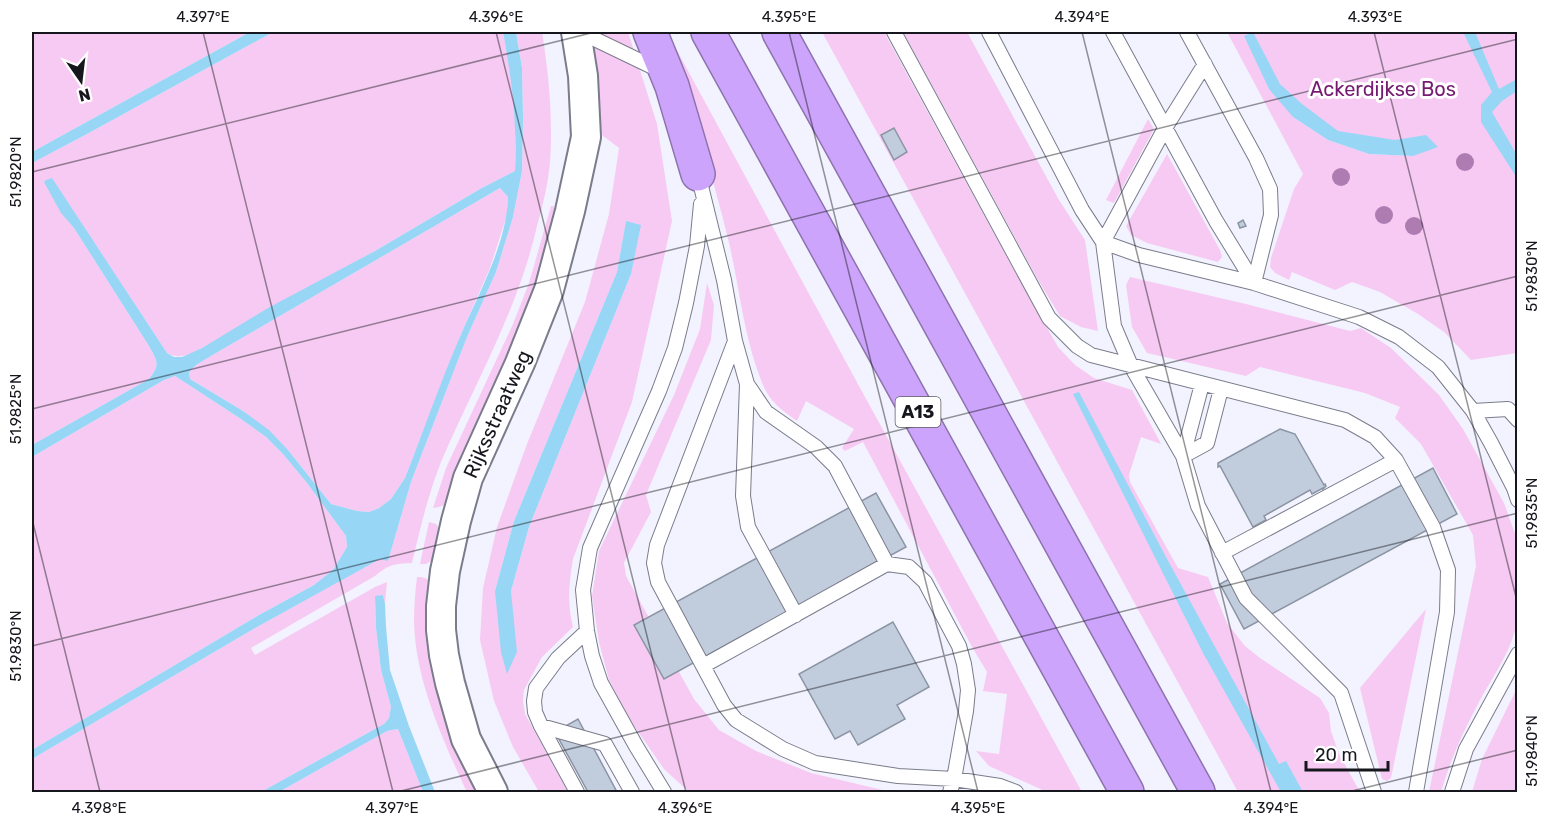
<svg xmlns="http://www.w3.org/2000/svg" width="1549" height="824" font-family="Rubik,sans-serif">
<rect width="100%" height="100%" fill="#f2f3fe"/>
<!-- green -->
<path fill="#f7caf3" fill-rule="evenodd" d="M32,32H250L32,152Z
M273,32H503L511,73L515,117V171L480,189L375,251L202,348C190,354 180,360 167,353L52,179C55,204 57,208 74,228L149,346C157,361 161,364 149,379L32,445V163L87,134Z
M516,32H542C549,75 553,119 550,163C548,184 543,205 537,226C533,243 528,261 522,278C500,342 467,401 441,462C428,495 420,529 412,563C393,564 390,564 375,576L251,648L255,655L375,587L387,582L385,604L383,595L375,597L376,628L381,670L391,707L389,718L384,724L261,792H32V759L257,627L381,558L388,561L411,482L467,337L496,272L513,217L522,171L523,118L522,68Z
M592,32H628L657,124L672,221L632,402L573,559C569,584 567,602 573,627L542,657L524,690L523,701L525,714L568,792H539L513,747L494,701L480,640L483,588L497,527L527,444L585,302L609,214L619,148L594,129ZM626,222L631,274L529,527L511,591H495L514,521L617,272Z
M667,32L859,386L1082,792H1047L989,766L976,751L999,754L1007,694L983,691L987,672L972,647L863,442L845,451L842,448L854,429L806,401L797,421C783,411 770,402 763,385C744,339 740,290 729,243C712,171 689,102 667,32Z
M822,32H884L1009,261L1058,347L1075,365L1094,378L1132,390L1159,440L1161,444L1141,437L1129,475L1130,482L1178,568L1208,577L1227,623L1245,646L1260,658L1320,698L1329,713L1331,731L1339,754L1360,792H1238Z
M903,32H967L1059,200L1085,240L1098,331L1081,327L1060,316L1038,280Z
M1227,32H1517V171L1513,170L1517,178V353L1471,360L1444,332L1418,314L1380,292L1352,282L1335,290L1292,272L1289,280L1275,273L1270,267L1271,258L1294,189L1303,174ZM1295,109L1344,140L1413,156L1369,154L1328,140L1293,117Z
M1148,119L1154,129L1114,203L1106,200Z
M1167,154L1220,250L1222,257L1218,262L1147,243L1131,235L1126,226Z
M500,188L508,197L507,215L490,268L461,334L405,478L391,499L379,508L369,512L357,511L331,504L288,450L243,411L190,379L189,372L196,365L216,353Z
M551,206L560,207L538,286L449,500C444,506 441,507 433,508L446,468L513,324L529,283Z
M1130,277L1246,304L1350,331L1361,328L1391,348L1439,395L1463,429L1504,503L1517,539V621C1512,653 1489,681 1475,710C1461,736 1449,764 1441,792H1429L1476,566L1473,535L1421,444L1395,418L1400,407L1365,393L1260,367L1246,376L1147,353L1132,327L1126,285Z
M707,283L714,305L711,340L646,495L651,512L624,563L626,576L694,699L719,730L756,751L811,773L891,792H689L664,769L630,720L609,680L599,642L592,596L599,551L674,395L700,329Z
M175,376L241,419L266,437L283,454L307,483L346,536L347,547L333,570L314,585L259,615L32,750V457L164,380Z
M429,522L436,524L440,530L434,559L426,564H420Z
M417,577C424,577 428,578 431,584L455,743L477,792H467L464,786C441,735 416,681 414,623C414,608 415,592 417,577Z
M1426,609L1391,778L1387,781L1382,779L1360,688Z
M1517,688V792H1472L1482,759Z
M398,729L423,792H279L387,731Z"/>
<!-- water -->
<path fill="#98d6f6" fill-rule="evenodd" d="M250,32H273L87,134L32,163V152Z
M503,32H516L522,68L523,118L522,171L513,217L496,272L467,337L411,482L388,561L380,559L257,627L32,759V750L259,615L314,585L333,570L347,547L346,536L307,483L283,454L266,437L241,419L175,376L164,380L32,457V445L149,379C161,364 157,361 149,346L74,228L61,213L44,182L46,180L52,178L167,353L174,357H182L202,348L268,308L375,251L480,189L515,171C517,122 512,80 503,32ZM500,188L508,197C507,242 480,291 462,332C441,380 424,430 405,478L391,499L379,508L369,512L357,511L331,504L288,450L269,430L243,411L190,379L189,372L196,365L216,353Z
M1253,32L1280,84L1302,104L1338,131L1395,140L1426,135L1438,147L1413,156L1369,154L1328,140L1293,117L1269,89L1244,36Z
M1463,32H1475L1499,89L1517,79V91L1502,101L1492,112L1517,155V178L1481,122V105L1492,92Z
M626,221L641,225L631,274L529,527L511,591L517,652L507,674L501,652L495,591L514,521L617,272Z
M1079,392L1166,557L1279,764L1286,761L1303,792H1281L1203,653L1073,394Z
M383,595L385,604L386,627L390,670L409,726L435,792H423L398,729L387,731L279,792H261L384,724L389,718L391,707L381,670L376,628L375,596Z"/>
<!-- building -->
<path fill="#c1ccdc" stroke="#8a94a3" stroke-width="1.5" d="M894,128L907,152L894,160L881,135Z
M1243,220L1246,226L1240,228L1238,223Z
M1280,429L1295,434L1324,485L1325,484L1326,486L1323,489V488L1312,494L1310,490L1264,516L1266,520L1253,527L1220,466L1218,467V463Z
M1433,468L1457,514L1244,629L1220,584Z
M876,493L906,547L664,679L634,625Z
M893,622L929,687L897,705L905,719L858,745L850,731L835,739L799,674Z
M578,719L617,792H588L555,732Z"/>
<g fill="none" stroke-linecap="round" stroke-linejoin="round">
<defs>
<path id="lane" d="M580,32L661,71
M894,32L1049,318L1077,346L1091,355L1345,420L1375,437L1396,460L1433,527L1448,570L1447,612L1416,792
M989,32L1082,210L1103,242L1114,326L1131,366L1183,456L1198,506L1246,598L1341,693L1374,792
M1113,32L1216,221L1254,283
M1187,32L1256,158L1270,189L1271,215L1254,283
M1205,64L1165,128L1103,242L1139,255L1254,283L1359,317L1399,337L1438,367L1473,411L1491,443L1514,488L1518,500
M698,174L724,280L735,341L747,384L766,412L816,447L835,466L887,564L909,567L925,582L959,646L964,664L968,690L966,711L954,779L950,792
M735,341L657,545L654,563L658,582L724,705L736,720L783,749L815,763L898,776L954,779L1000,786L1016,792
M747,384L743,496L748,527L796,615
M1473,411L1508,409L1518,420
M1183,456L1207,443L1221,389
M1183,456L1202,384
M1222,553L1396,460
M703,666L887,564
M541,726L605,744L632,792
M577,792L541,726L535,712L534,701L536,688L558,658L587,631
M664,792L636,746L601,683L592,656L587,631L583,590L590,548L659,391L675,348L686,303L697,246L701,204
M1452,792L1466,749L1518,654"/>
<path id="street" d="M493,792L466,739L450,683L444,655L441,630V606L445,571L456,521L468,478L520,363L549,290L570,211L586,137L583,76L576,32"/>
<path id="highway" d="M650,32L672,86L698,174
M708,32L1127,792
M779,32L1198,792"/>
</defs>
<!-- lane casing -->
<use href="#lane" stroke="#7a7c8c" stroke-width="16"/>
<!-- street casing -->
<use href="#street" stroke="#7a7c8c" stroke-width="32"/>
<!-- highway casing -->
<use href="#highway" stroke="#8d73ad" stroke-width="36"/>
<!-- lane -->
<use href="#lane" stroke="#fff" stroke-width="14"/>
<!-- street -->
<use href="#street" stroke="#fff" stroke-width="28"/>
<!-- highway -->
<use href="#highway" stroke="#cda4fb" stroke-width="33"/>
</g>
<!-- trees -->
<g fill="#ae7cb1">
<circle cx="1465" cy="162" r="9"/>
<circle cx="1341" cy="177" r="9"/>
<circle cx="1384" cy="215" r="9"/>
<circle cx="1414" cy="226" r="9"/>
</g>
<!-- ticks -->
<path fill="none" stroke="#16171d" stroke-width="1.5" stroke-opacity="0.45" d="M203,32L393,792M496,32L686,792M789,32L978,792M1082,32L1271,792M1374,32L1518,605M32,172L595,32M32,409L1518,39M32,519L100,792M32,646L1518,276M397,792L1518,513M1348,792L1518,750"/>
<g text-anchor="middle" dominant-baseline="central" stroke-width="6" stroke-linejoin="round" paint-order="stroke">
<!-- shield labels -->
<rect fill="#fff" stroke="#5c5d61" stroke-width="1.5" x="895.5" y="397" width="45" height="30" rx="4.5"/>
<g font-size="18" font-weight="bold" fill="#16171d">
<text x="918" y="412">A13</text>
</g>
<!-- park labels -->
<g font-size="20" fill="#761b72" stroke="#fff">
<text x="1383" y="89">Ackerdijkse Bos</text>
</g>
<!-- street labels -->
<g font-size="20" fill="#16171d" stroke="#fff">
<text transform="translate(497 414) rotate(-66)">Rijksstraatweg</text>
</g>
</g>
<!-- border -->
<rect width="1549" height="824" fill="none" stroke="#ffffff" stroke-width="66"/>
<!-- north arrow -->
<g transform="translate(81 81) rotate(166)" stroke="#ffffff" stroke-width="4.5" paint-order="stroke">
<path d="M0-4.5L10 22L0 15L-10 22Z" fill="#16171d"/>
<text y="-9" font-size="16" font-weight="bold" text-anchor="middle" fill="#16171d">N</text>
</g>
<!-- scale -->
<path d="M1306 761v9h82v-9" fill="none" stroke="#16171d" stroke-width="3"/>
<text x="1315" y="761" font-size="18" fill="#16171d" stroke="#ffffff" stroke-width="4.5" paint-order="stroke">20 m</text>
<rect x="33" y="33" width="1483" height="758" fill="none" stroke="#16171d" stroke-width="2"/>
<g font-size="15" text-anchor="middle" fill="#16171d">
<text x="203" y="22">4.397°E</text>
<text x="496" y="22">4.396°E</text>
<text x="789" y="22">4.395°E</text>
<text x="1082" y="22">4.394°E</text>
<text x="1375" y="22">4.393°E</text>
<text transform="translate(16 172) rotate(-90)" y="5">51.9820°N</text>
<text transform="translate(1532 276) rotate(-90)" y="5">51.9830°N</text>
<text transform="translate(16 409) rotate(-90)" y="5">51.9825°N</text>
<text transform="translate(1532 513) rotate(-90)" y="5">51.9835°N</text>
<text transform="translate(16 646) rotate(-90)" y="5">51.9830°N</text>
<text transform="translate(1532 751) rotate(-90)" y="5">51.9840°N</text>
<text x="99" y="813">4.398°E</text>
<text x="392" y="813">4.397°E</text>
<text x="685" y="813">4.396°E</text>
<text x="978" y="813">4.395°E</text>
<text x="1271" y="813">4.394°E</text>
</g>
</svg>
